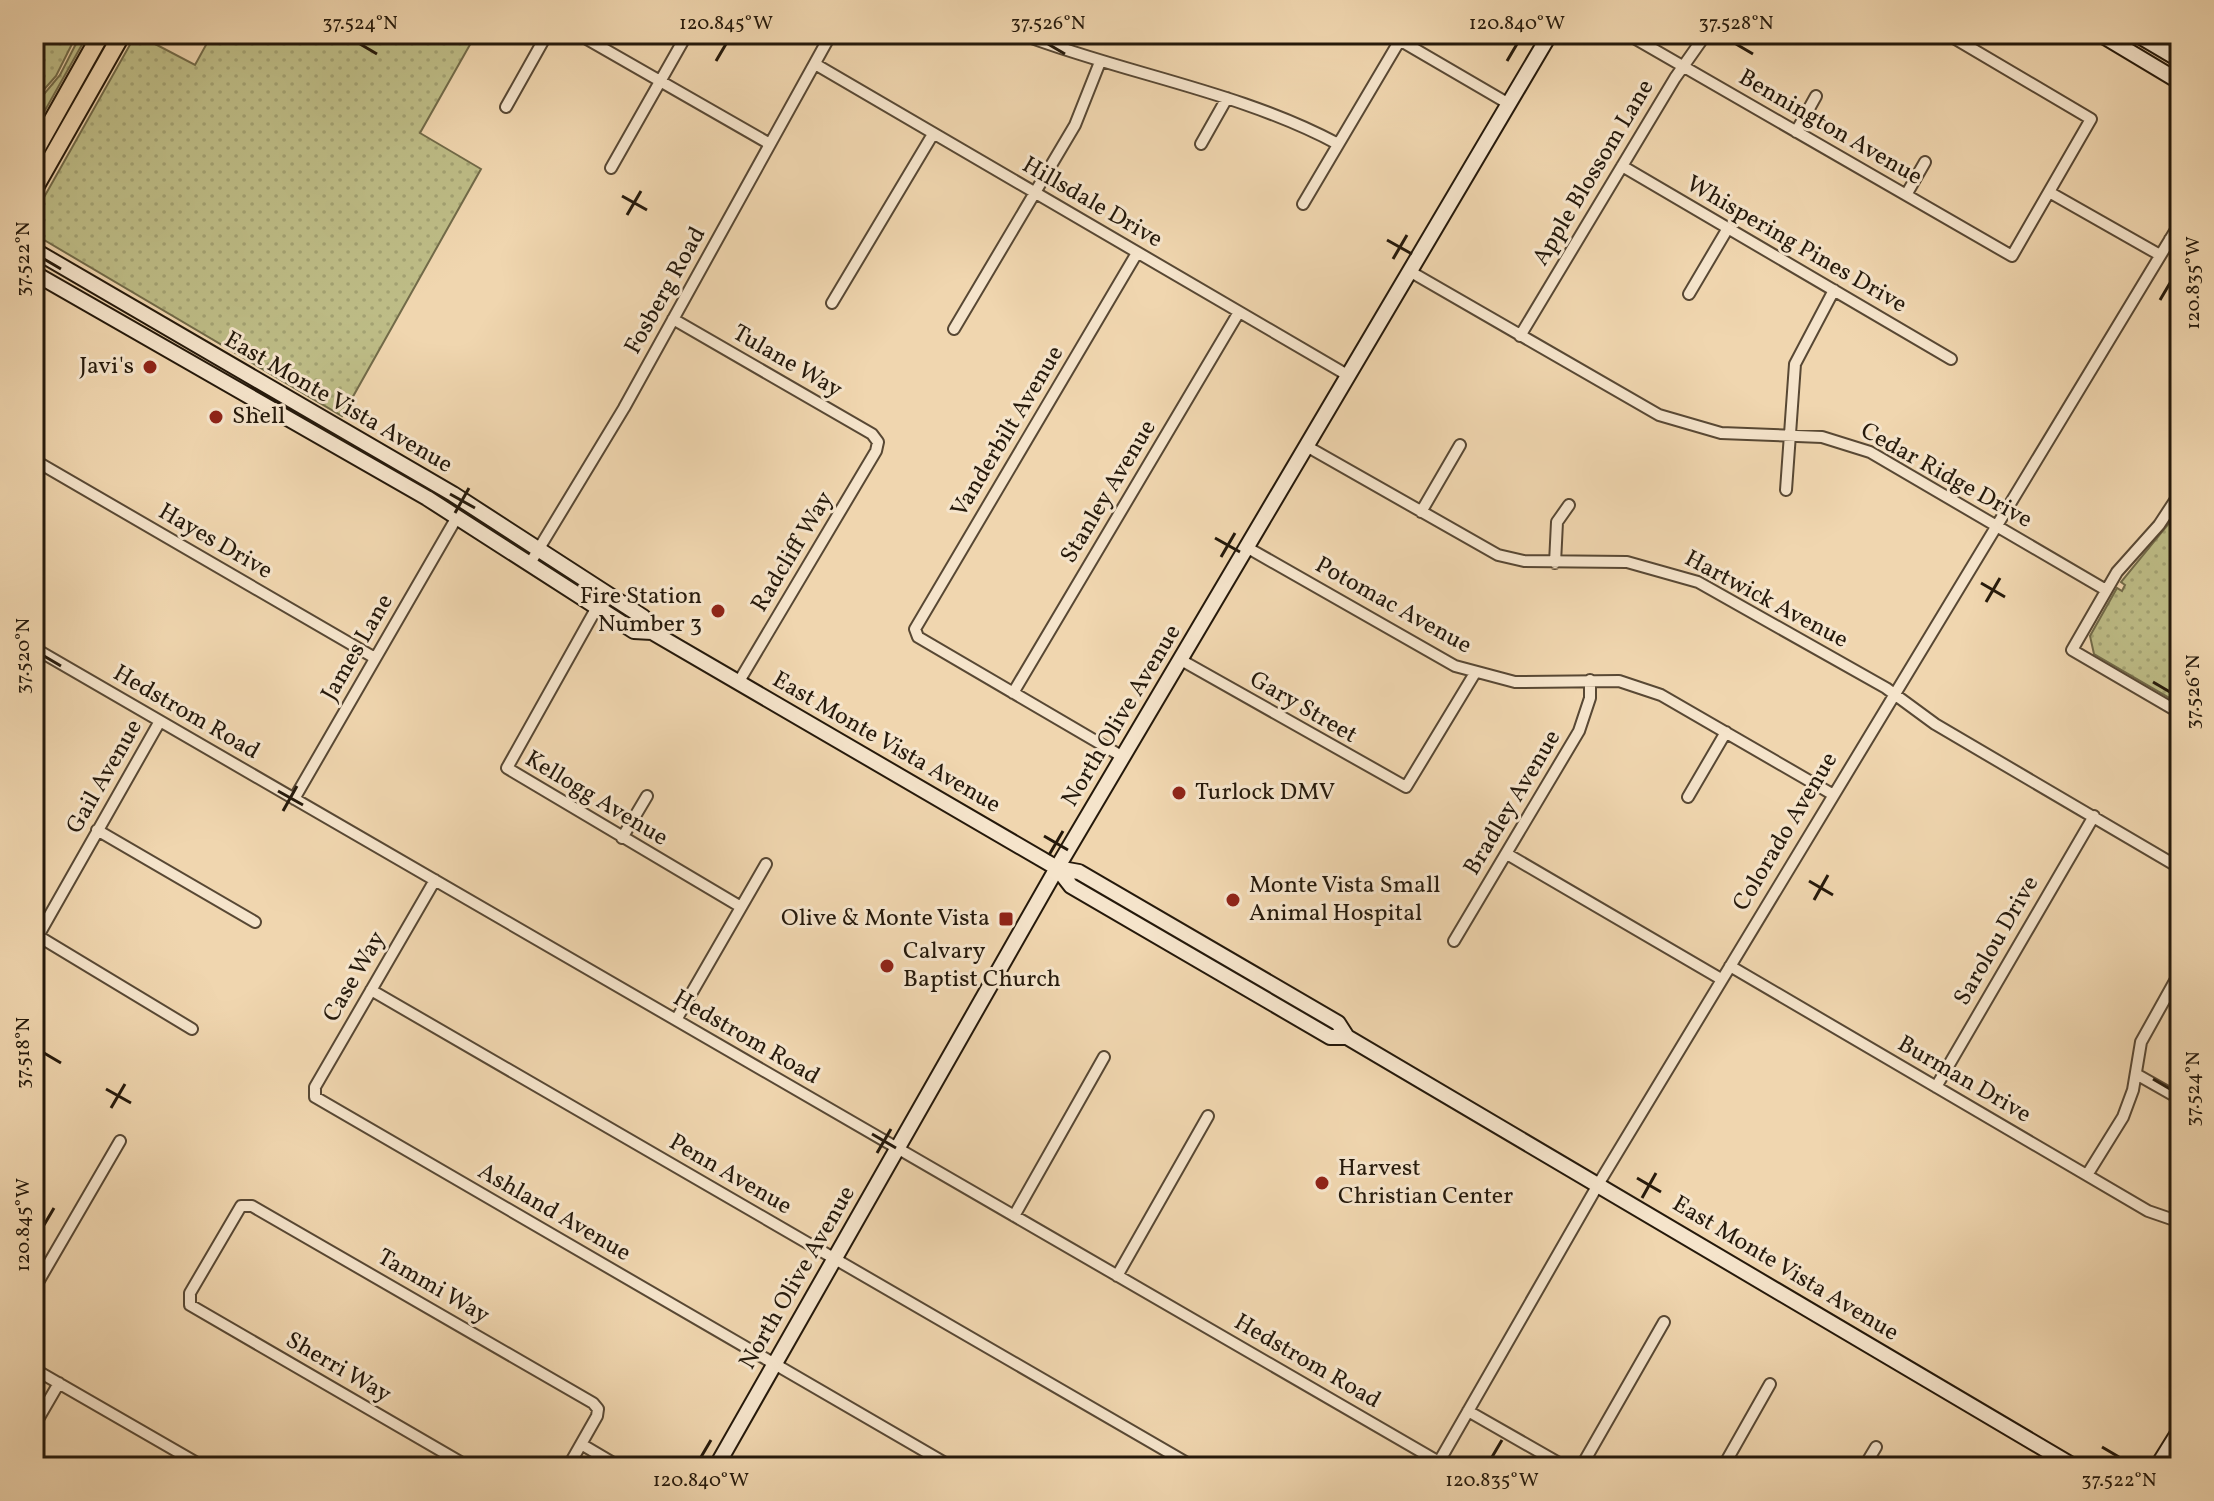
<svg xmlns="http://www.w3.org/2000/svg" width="2214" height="1501" font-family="Vollkorn,serif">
<defs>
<pattern id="grass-dots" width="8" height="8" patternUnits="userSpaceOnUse" patternTransform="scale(2)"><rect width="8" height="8" fill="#bebd87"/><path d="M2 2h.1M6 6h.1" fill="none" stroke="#a3a273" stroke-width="1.8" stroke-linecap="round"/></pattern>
</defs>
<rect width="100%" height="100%" fill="#f0d6af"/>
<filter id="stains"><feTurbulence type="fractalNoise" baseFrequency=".0025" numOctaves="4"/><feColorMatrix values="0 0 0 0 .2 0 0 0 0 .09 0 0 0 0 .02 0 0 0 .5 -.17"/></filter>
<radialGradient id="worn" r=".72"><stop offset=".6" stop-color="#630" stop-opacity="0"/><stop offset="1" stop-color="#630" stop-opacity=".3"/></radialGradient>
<!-- grass -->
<path fill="url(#grass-dots)" stroke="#726b49" stroke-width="2" d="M34,34H77L56,76L34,101Z
M81,34H88L34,130V106L60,75Z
M136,34L195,65L212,34H476L420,133L481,169L342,416L34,234V215Z
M2174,517L2180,518V704L2094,654L2090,636L2117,588L2122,591L2125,585L2121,582Z"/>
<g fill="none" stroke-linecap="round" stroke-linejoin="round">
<defs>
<path id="street" d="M578,34L770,144
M1021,34C1125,74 1239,91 1338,144
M1389,34L1509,104
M1627,34L2012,256L2091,119L1947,34
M815,64L1349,376
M506,107L547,34
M1796,132L1816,96
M1201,144L1227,98
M1622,166L1951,359
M611,168L687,34
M2049,192L2160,255
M1906,195L1925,162
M1303,204L1400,40
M2170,239L2180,245
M1411,272L1659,415L1721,433L1822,437L1870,452L2106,590
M1689,294L1728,228
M832,303L933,134
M673,319L872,434L878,442L876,451L738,683
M954,329L1075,125L1100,62
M1520,336L1675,78L1706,34
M1308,447L1498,555L1524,561L1627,562L1698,582L1886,688L1935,724L2180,868
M34,460L375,658
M1786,490L1795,364L1834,290
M2180,493L2159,525L2117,572L2072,650L2180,713
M1421,512L1460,445
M1248,548L1455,666L1515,682L1619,681L1661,695L1832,794
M1555,563L1557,522L1569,505
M529,565L624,408L831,34
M596,609L507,768L741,907
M34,648L1439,1462
M1181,660L1406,787L1475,673
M1013,693L1239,312
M160,721L38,936L192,1029
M1123,757L918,637L915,629L1137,253
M1688,797L1726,732
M294,799L457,517
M97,830L255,922
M622,838L647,796
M1507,854L1721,979
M435,880L315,1087V1097L952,1467
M1454,941L1579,731L1590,698V680
M1730,966L2148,1211L2180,1222
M371,990L1194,1467
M676,1020L766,864
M2136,1074L2180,1099
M1936,1087L2094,816
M2087,1175L2123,1117L2133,1090L2141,1042L2180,972
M1014,1216L1104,1057
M1117,1276L1208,1116
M34,1289L120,1141
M34,1369L204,1467
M1468,1411L1566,1467
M34,1426L59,1383
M581,1444L620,1467
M469,1467L190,1305V1293L241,1206H252L593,1403L598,1409L597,1416L568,1467
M1436,1467L1599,1183L2180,223
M1581,1467L1664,1322
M1723,1467L1770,1384
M1864,1467L1876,1447"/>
<path id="secondary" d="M2100,34L2180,82
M2136,34L2180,60
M34,250L453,494L643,617L652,632L1057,868L1079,872L1338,1023L1347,1037L2075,1467
M34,273L427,498L634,631L652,632
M1057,868L1071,886L1330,1037H1347
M716,1467L1057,868L1550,34
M2157,1467L2180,1430"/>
<path id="primary" d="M34,153L101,34
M34,189L122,34"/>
</defs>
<!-- street casing -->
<use href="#street" stroke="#584834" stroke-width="14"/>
<!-- secondary casing -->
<use href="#secondary" stroke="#25190b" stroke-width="18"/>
<!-- primary casing -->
<use href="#primary" stroke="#25190b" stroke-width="20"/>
<!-- street -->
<use href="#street" stroke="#f5e4cb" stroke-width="10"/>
<!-- secondary -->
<use href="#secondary" stroke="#f5e4cb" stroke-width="14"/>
<!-- primary -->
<use href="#primary" stroke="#f0d6af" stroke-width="16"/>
</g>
<!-- ticks -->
<path fill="none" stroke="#25190b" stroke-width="3" d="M360,44L377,54M1048,44L1065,54M1736,44L1753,54M716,61L726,44M1507,61L1517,44M622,196L647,210M627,215L641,191M1387,240L1412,254M44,259L61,269M1393,259L1407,235M2160,300L2170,283M450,494L475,508M455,513L469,488M1215,538L1240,552M1221,557L1235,533M1981,583L2005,597M1986,602L2000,578M44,656L61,666M2153,682L2170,692M278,791L303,805M283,811L297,786M1044,836L1068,850M1049,855L1063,831M1809,881L1833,895M1814,900L1828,875M44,1053L61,1063M2153,1079L2170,1089M106,1089L131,1103M111,1108L125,1084M872,1134L896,1148M877,1153L891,1129M1637,1178L1661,1192M1642,1198L1656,1173M44,1225L54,1208M2102,1447L2119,1457M701,1457L711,1440M1492,1457L1502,1440"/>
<!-- markers -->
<g fill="#8f2418" stroke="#f5e4cb" stroke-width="3">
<circle cx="150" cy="367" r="8"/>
<circle cx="216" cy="417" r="8"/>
<circle cx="718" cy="611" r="8"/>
<circle cx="1179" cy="793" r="8"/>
<circle cx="1233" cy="900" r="8"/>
<rect x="998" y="911" width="16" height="16" rx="4"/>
<circle cx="887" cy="966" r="8"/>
<circle cx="1322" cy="1183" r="8"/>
</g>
<g text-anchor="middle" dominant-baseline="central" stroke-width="6" stroke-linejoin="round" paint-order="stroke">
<!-- street labels -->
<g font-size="24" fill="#25190b" stroke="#f5e4cb">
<text transform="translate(1830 128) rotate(30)">Bennington Avenue</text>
<text transform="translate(1594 173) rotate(-59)">Apple Blossom Lane</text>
<text transform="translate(1092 203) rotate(30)">Hillsdale Drive</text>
<text transform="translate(1796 245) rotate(30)">Whispering Pines Drive</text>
<text transform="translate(666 291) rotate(-61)">Fosberg Road</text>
<text transform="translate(787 362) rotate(30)">Tulane Way</text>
<text transform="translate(338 403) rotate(30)">East Monte Vista Avenue</text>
<text transform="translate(1008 432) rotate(-59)">Vanderbilt Avenue</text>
<text transform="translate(1946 476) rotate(29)">Cedar Ridge Drive</text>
<text transform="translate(1109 492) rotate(-59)">Stanley Avenue</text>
<text transform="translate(215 542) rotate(30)">Hayes Drive</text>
<text transform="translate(793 552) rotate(-59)">Radcliff Way</text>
<text transform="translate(1766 600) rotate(28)">Hartwick Avenue</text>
<text transform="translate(1393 606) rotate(29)">Potomac Avenue</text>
<text transform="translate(358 648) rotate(-60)">James Lane</text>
<text transform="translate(1303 708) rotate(30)">Gary Street</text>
<text transform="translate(186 713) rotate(30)">Hedstrom Road</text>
<text transform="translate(1122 716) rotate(-59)">North Olive Avenue</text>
<text transform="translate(886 743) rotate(30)">East Monte Vista Avenue</text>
<text transform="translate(105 777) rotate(-60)">Gail Avenue</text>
<text transform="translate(596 799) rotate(31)">Kellogg Avenue</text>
<text transform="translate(1513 803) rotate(-59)">Bradley Avenue</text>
<text transform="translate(1786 832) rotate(-59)">Colorado Avenue</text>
<text transform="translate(1997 941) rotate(-60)">Sarolou Drive</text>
<text transform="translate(355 977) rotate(-60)">Case Way</text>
<text transform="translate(746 1038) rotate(30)">Hedstrom Road</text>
<text transform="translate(1964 1080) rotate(30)">Burman Drive</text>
<text transform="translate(730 1175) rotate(30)">Penn Avenue</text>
<text transform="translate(554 1213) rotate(30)">Ashland Avenue</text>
<text transform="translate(1785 1269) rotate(31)">East Monte Vista Avenue</text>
<text transform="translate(798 1278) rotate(-60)">North Olive Avenue</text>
<text transform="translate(433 1287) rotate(30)">Tammi Way</text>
<text transform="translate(1307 1362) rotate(30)">Hedstrom Road</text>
<text transform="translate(338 1368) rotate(30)">Sherri Way</text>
</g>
<!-- poi labels -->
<g font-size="24" fill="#25190b" stroke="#f5e4cb" text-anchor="start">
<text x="134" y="367" text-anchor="end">Javi's</text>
<text x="232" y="417">Shell</text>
<text x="702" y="597" text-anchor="end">Fire Station<tspan x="702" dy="28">Number 3</tspan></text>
<text x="1195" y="793">Turlock DMV</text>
<text x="1249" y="886">Monte Vista Small<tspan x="1249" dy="28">Animal Hospital</tspan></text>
<text x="990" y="919" text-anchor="end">Olive &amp; Monte Vista</text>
<text x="903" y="952">Calvary<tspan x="903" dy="28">Baptist Church</tspan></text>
<text x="1338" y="1169">Harvest<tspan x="1338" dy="28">Christian Center</tspan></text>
</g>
</g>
<!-- margin -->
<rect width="2214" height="1501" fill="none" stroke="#f0d6af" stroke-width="88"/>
<rect x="44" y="44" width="2126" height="1413" fill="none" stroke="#25190b" stroke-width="3"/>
<g font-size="20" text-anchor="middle" fill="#25190b">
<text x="360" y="29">37.524°N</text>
<text x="726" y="29">120.845°W</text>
<text x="1048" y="29">37.526°N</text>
<text x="1517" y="29">120.840°W</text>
<text x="1736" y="29">37.528°N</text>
<text transform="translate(22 259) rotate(-90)" y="7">37.522°N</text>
<text transform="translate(2192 283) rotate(-90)" y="7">120.835°W</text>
<text transform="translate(22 656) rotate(-90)" y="7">37.520°N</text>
<text transform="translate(2192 692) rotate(-90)" y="7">37.526°N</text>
<text transform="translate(22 1053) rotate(-90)" y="7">37.518°N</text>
<text transform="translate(2192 1089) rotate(-90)" y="7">37.524°N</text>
<text transform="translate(22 1225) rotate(-90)" y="7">120.845°W</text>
<text x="701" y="1486">120.840°W</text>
<text x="1492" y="1486">120.835°W</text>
<text x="2119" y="1486">37.522°N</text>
</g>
<rect width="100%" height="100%" filter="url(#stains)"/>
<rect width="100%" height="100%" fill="url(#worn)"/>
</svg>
